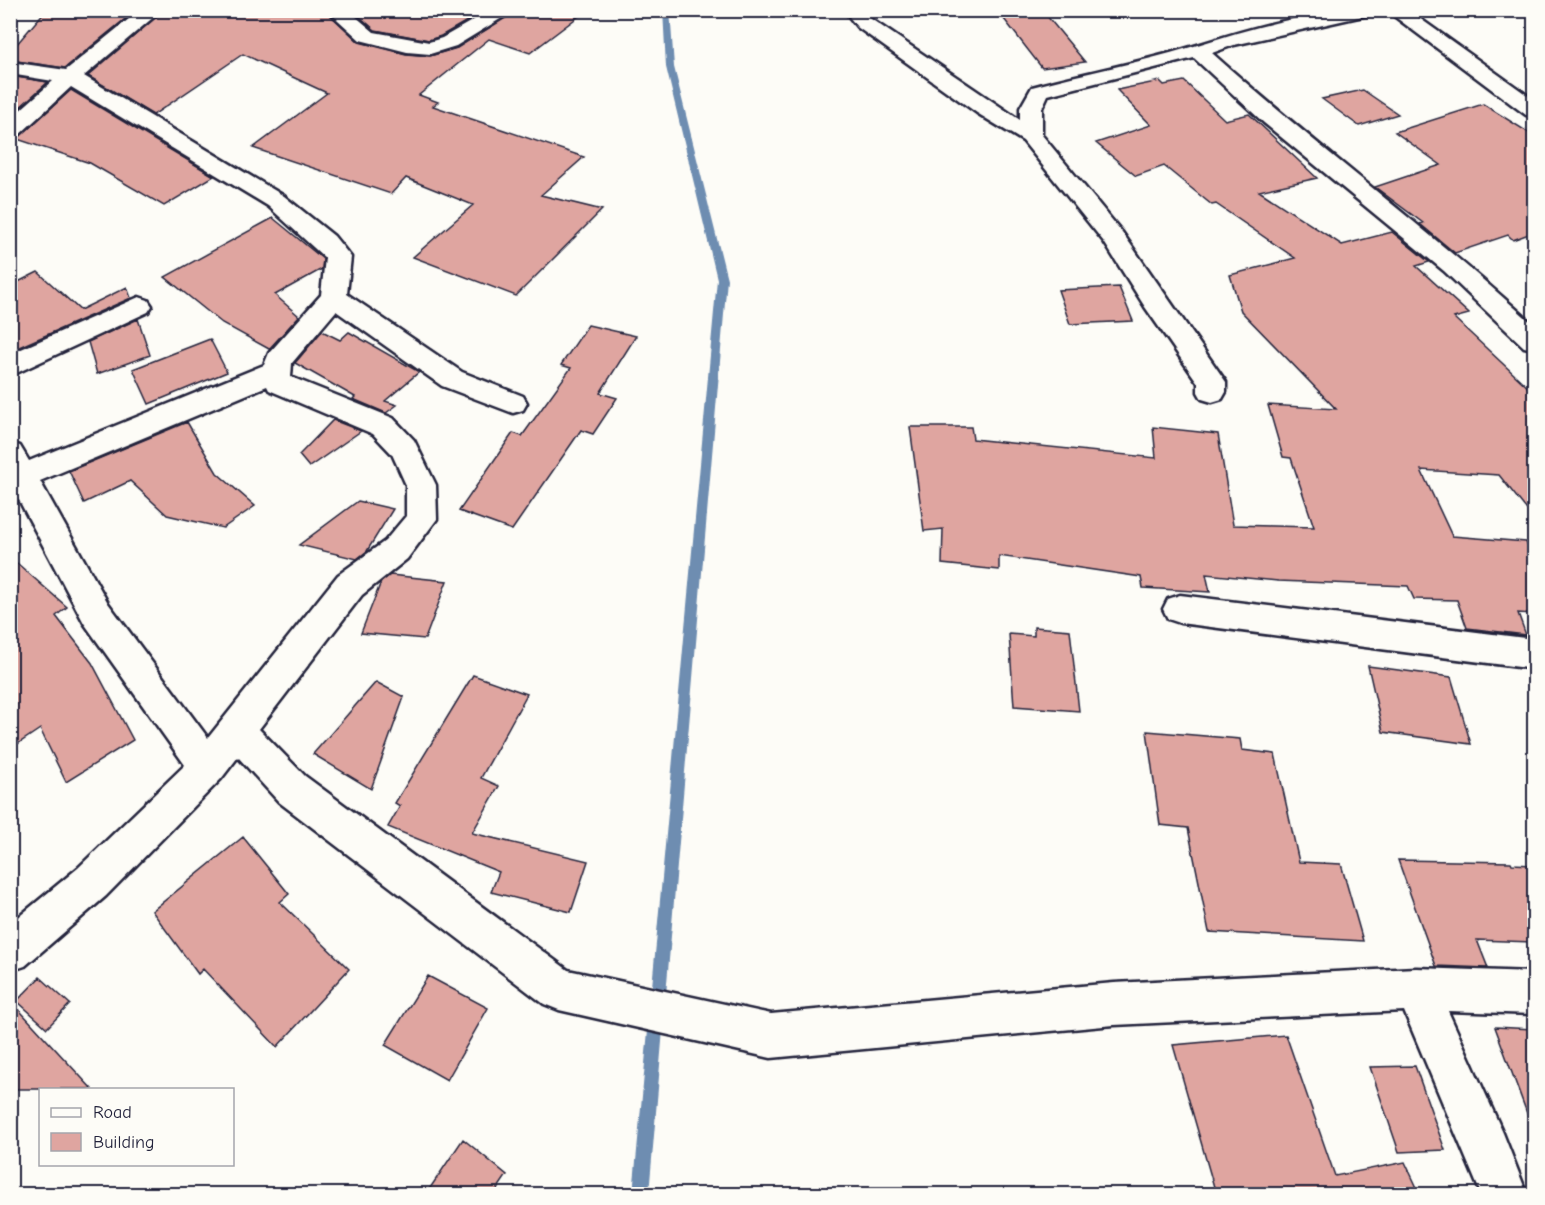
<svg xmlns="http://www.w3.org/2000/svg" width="1545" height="1205" font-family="'Comic Neue',sans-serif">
<rect width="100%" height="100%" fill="#fdfcf7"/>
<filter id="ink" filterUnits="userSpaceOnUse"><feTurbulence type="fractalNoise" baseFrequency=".0167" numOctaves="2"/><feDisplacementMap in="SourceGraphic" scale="12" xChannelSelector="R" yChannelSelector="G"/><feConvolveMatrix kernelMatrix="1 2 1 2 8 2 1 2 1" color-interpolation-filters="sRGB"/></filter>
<g filter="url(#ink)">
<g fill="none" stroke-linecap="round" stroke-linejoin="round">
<!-- stream -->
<path fill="#6e8db1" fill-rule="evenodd" d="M663,10H670L674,67L727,279L649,1194H633L717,279L666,67Z"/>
</g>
<!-- building -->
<path fill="#dfa5a0" stroke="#22223b" stroke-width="1.5" d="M46,10H136L65,68L10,60V52Z
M164,10H325L359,42L406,54L430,56L457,48L517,10H587L530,53L489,39L419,95L438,102L433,106L584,157L541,195L602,210L516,296L413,257L473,205L406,178L391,194L253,148L327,93L243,54L153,115L88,76Z
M352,10H486L441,36L429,40L375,30Z
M997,10H1042L1085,62L1042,68Z
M10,76L48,82L10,116Z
M1160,81L1164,85L1184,81L1225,120L1249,114L1317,178L1259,191L1342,245L1392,232L1429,262L1416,266L1469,314L1454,318L1534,393V519L1499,475L1421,470L1452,536L1526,542L1534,562V614L1518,613L1526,635L1467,628L1457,600L1414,599L1408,586L1278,581L1206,574L1210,592L1143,588L1141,577L999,556V570L942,564L943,529L924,531L910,427H971L973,439L1156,458L1153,427L1218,434L1233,525L1314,527L1291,458L1283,457L1268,405L1336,409L1241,311L1230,275L1295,258L1216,204L1212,205L1164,166L1136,176L1096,143L1151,125L1117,90Z
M71,90L214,176L164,206L90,163L17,139Z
M1363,90L1398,114L1359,126L1322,99Z
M1483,104L1534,136V232L1513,240L1508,235L1455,253L1420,224L1423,223L1375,187L1441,165L1395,132Z
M273,218L323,259L322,269L275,295L299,316L269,349L222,323L165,277Z
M38,272L80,310L127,287L131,298L10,351V286Z
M1119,287L1133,321L1070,324L1058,290Z
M138,319L150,355L97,374L88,342Z
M588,325L636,336L600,393L617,398L593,434L581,430L512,530L459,511L513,433L522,436L571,368L561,365Z
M322,331L340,340L349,332L419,372L385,401L397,405L386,413L353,399L355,397L295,363Z
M210,339L227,372L149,404L133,369Z
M333,420L361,431L309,467L299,455Z
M187,422L217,473L255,506L223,528L167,515L130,481L84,503L69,471Z
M358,501L393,509L367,551L357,559L299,545Z
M10,557L67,607L56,616L92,663L133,740L66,782L40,729L10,749Z
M390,575L447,581L425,639L361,633L381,582Z
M1034,627L1070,630L1079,711L1014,706L1009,634L1034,636Z
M1368,666L1451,677L1471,744L1383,732Z
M473,675L527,694L481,778L499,786L472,833L588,861L571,912L491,892L499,872L388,827L400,806L395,803Z
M376,682L404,697L371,789L313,754Z
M1147,731L1240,739L1242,750L1275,754L1299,862L1341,864L1363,941L1209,932L1188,828L1160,825Z
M243,837L289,894L280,902L349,969L277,1047L203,969L198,974L152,911Z
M1398,860L1511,862L1512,864L1534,865V942L1477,940L1488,968L1436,966Z
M428,976L488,1008L447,1080L385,1045Z
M40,977L70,1004L47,1028L17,1001Z
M10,1000L92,1089H10Z
M1495,1027L1534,1029V1123L1531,1124Z
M1286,1035L1335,1176L1405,1162L1420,1194H1216L1173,1045Z
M1415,1066L1445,1150L1399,1152L1370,1067Z
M463,1139L507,1175L494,1194H426Z"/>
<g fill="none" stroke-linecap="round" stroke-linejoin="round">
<defs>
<path id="minor" d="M140,10H162L84,76L284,196L334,236L351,257L347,294L462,372L523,396L527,403L523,410L513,413L442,386L336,311L292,363L291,377L393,418L414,440L436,485L437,519L407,559L362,595L259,729L305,776L568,970L771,1014L1114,983L1416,968L1534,972V1014L1448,1011L1503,1133L1527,1194H1481L1404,1011L1114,1025L771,1058L559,1010L544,1004L279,802L238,757L221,779L106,896L25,966L10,971V924L78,868L185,765L84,623L10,483V443L20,446L29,461L264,365L269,353L321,295L325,258L268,206L71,87L18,136L10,138V119L53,81L10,74V62L66,70ZM267,386L269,390L373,434L392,454L406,485V516L385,541L338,575L208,738L108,603L40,481Z
M327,10H348L374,32L429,42L442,38L491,10H515L456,46L430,54L407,52L360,40Z
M844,10H864L871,19L1020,120V108L1032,87C1084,73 1139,63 1191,47C1251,28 1312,10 1374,10L1372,14L1234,45L1212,53C1317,147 1430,230 1534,325V349L1524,347L1444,271L1264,123L1194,58L1048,95L1042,108V135L1122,232L1226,382V392L1222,399L1212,402L1202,399L1198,392V383L1145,307L1104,242L1023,141L977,113L857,27Z
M1386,10H1408L1534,100V116L1526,115Z
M139,297L148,300L152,306L148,312L10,376V354Z
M1180,595L1534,639V669L1180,623L1168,619L1163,609L1168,599Z"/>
</defs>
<!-- minor casing -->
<use href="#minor" stroke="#22223b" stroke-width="5"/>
<!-- minor -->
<use href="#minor" fill="#fdfcf7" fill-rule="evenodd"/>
</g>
</g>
<!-- margin -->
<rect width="1545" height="1205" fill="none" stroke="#fdfcf7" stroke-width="36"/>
<rect x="18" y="18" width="1509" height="1169" fill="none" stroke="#22223b" stroke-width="2" filter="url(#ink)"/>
<!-- legend -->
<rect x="39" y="1088" width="195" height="78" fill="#fdfcf7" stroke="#a5a5ac" stroke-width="1.5"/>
<rect x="51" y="1108" width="30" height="9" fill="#fdfcf7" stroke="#a5a5ac" stroke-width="1.5"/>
<text x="93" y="1118" font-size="18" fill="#22223b">Road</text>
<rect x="51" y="1133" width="30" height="18" fill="#dfa5a0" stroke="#a5a5ac" stroke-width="1.5"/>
<text x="93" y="1148" font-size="18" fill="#22223b">Building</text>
</svg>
